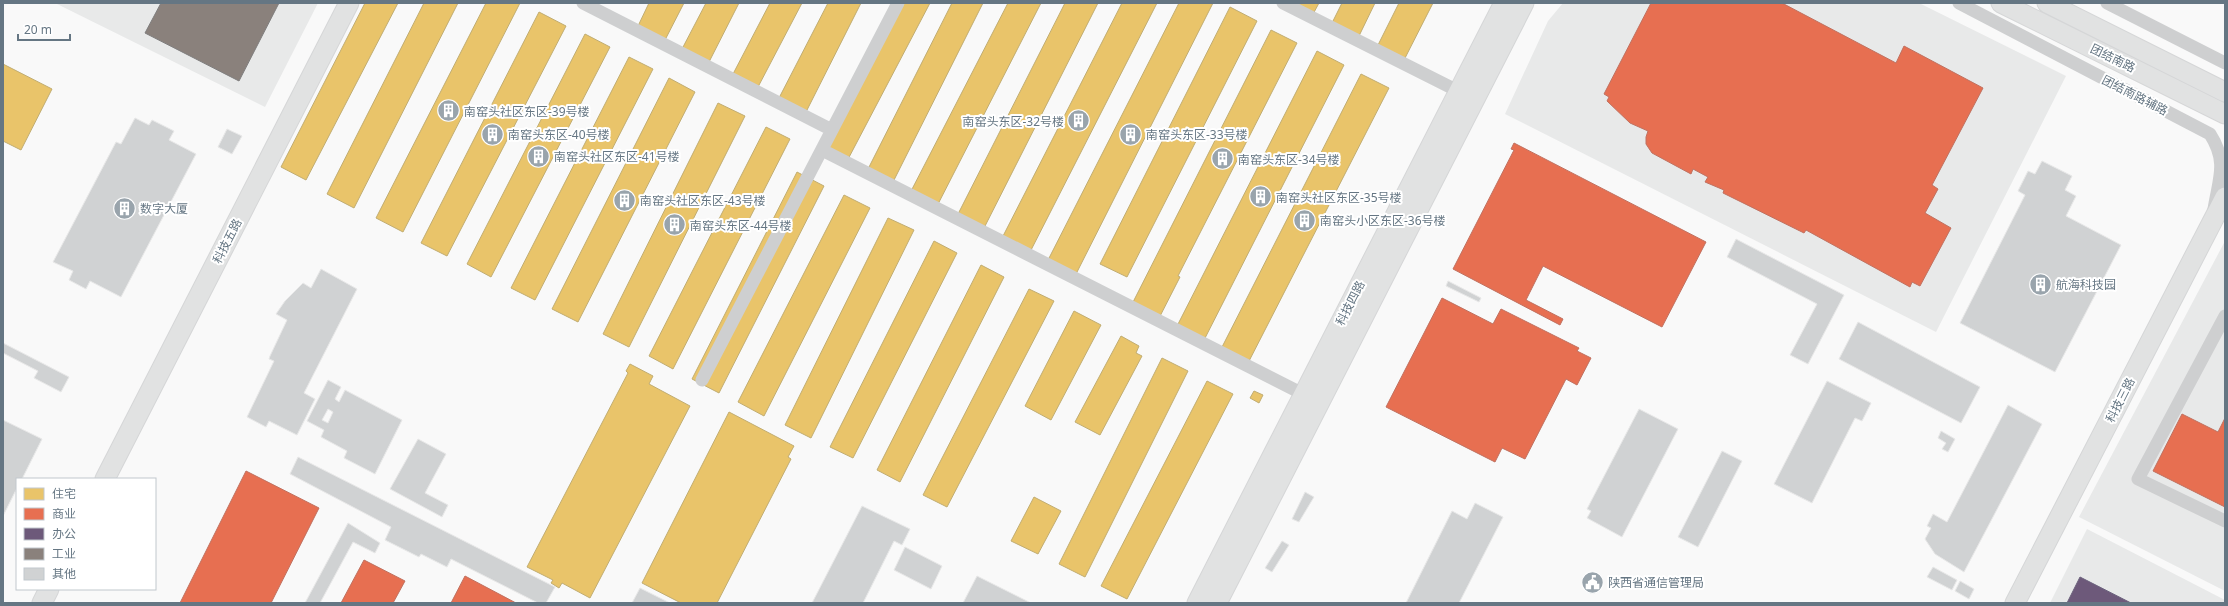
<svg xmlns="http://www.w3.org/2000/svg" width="2228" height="606" font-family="'Noto Sans','Noto Sans SC',sans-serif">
<rect width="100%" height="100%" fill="#f9f9f9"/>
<!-- built -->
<path fill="#e8e9e9" d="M55,3H318L265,107Z
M1563,3H1919L2066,76L1936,332L1505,114L1548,21Z
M2225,241V591L2079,517Z
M2087,529L2225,600V603H2050Z"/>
<!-- homes -->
<path fill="#e9c46a" stroke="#c1ad72" d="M365,3H398L306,180L281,167Z
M424,3H458L354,208L327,194Z
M486,3H520L403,232L376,218Z
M649,3H684L665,40L638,26Z
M706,3H739L709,62L682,49Z
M770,3H802L758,87L733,74Z
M828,3H861L806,112L779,98Z
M894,3H930L846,163L818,148Z
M952,3H983L892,184L867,171Z
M1008,3H1041L936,208L909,195Z
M1065,3H1098L982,232L956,218Z
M1122,3H1157L1029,254L1001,240Z
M1179,3H1213L1074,278L1046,264Z
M1286,3H1319L1312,16Z
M1342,3H1375L1358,38L1331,25Z
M1399,3H1433L1403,62L1376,49Z
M1230,7L1257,21L1127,277L1100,264Z
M539,12L566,26L447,256L421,243Z
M1271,30L1297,43L1178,276L1180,277L1156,324L1129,310Z
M585,34L610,47L491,277L467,264Z
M1317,51L1344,65L1202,344L1175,330Z
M629,57L653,69L535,300L511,288Z
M3,64L52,89L21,150L3,141Z
M1361,74L1389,88L1247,365L1220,351Z
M669,78L695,92L578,322L552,309Z
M718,103L745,116L629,347L603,334Z
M766,127L790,139L673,369L649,356Z
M797,172L824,186L719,393L692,379Z
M844,195L870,208L764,416L738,402Z
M888,218L914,230L811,438L785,425Z
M934,241L957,253L853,458L830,447Z
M981,265L1004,277L900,482L877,470Z
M1029,289L1054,301L947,507L923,495Z
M1074,311L1101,325L1051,420L1025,406Z
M1121,336L1139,346L1136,353L1142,356L1100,435L1075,422Z
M1162,358L1188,371L1085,577L1059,564Z
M630,364L653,376L649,384L690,406L590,598L562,583L559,588L551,583L553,580L527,567L628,373L626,371Z
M1207,381L1233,394L1127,599L1101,586Z
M1254,391L1263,395L1259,403L1250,398Z
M729,412L794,446L788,457L791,459L717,603H681L642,583Z
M1034,497L1061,511L1038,554L1011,541Z"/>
<!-- shops -->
<path fill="#e76f51" stroke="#c07160" d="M1651,3H1782L1896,63L1904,46L1983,88L1932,185L1938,189L1925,213L1951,228L1920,286L1912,282L1910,287L1806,230L1804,233L1723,193L1724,190L1705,182L1708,177L1693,169L1691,174L1652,153L1646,144V137L1648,131L1630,123L1607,101L1609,97L1604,94Z
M1514,143L1706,242L1662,327L1543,266L1526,300L1563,319L1560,325L1453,269L1514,150L1511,149Z
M1442,298L1493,324L1501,309L1579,348L1577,351L1591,358L1577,385L1566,379L1525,459L1502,448L1495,462L1386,407Z
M2182,414L2218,432L2225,418V507L2153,471Z
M246,471L319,508L271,603H180Z
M364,560L405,581L393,603H341Z
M465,576L516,603H451Z
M2081,582L2122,603H2070Z"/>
<!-- offices -->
<path fill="#6d597a" stroke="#6b627d" d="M2080,577L2131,603H2067Z"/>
<!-- industry -->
<path fill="#8a817c" stroke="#7f7e7e" d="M161,3H279L239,81L145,33Z"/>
<!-- building -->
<path fill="#d0d2d3" stroke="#e8e8e8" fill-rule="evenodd" d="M135,118L149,125L152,120L174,131L169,140L196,154L121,297L90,281L86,289L69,280L73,271L53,262L116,142L121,144Z
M227,129L242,136L232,154L218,147Z
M2042,161L2072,176L2065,190L2076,196L2066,216L2121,245L2055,372L1960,323L2025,195L2018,191L2028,171L2035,174Z
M1736,239L1844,295L1808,364L1790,355L1817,304L1727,257Z
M321,269L357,289L304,393L315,399L297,435L269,421L266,427L247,417L274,361L269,359L270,356L287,320L276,314L285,301L303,283L311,288Z
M1448,281L1481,298L1479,302L1446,286Z
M1858,322L1980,387L1961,423L1839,359Z
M3,343L69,377L61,392L34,378L38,371L3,353Z
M328,380L341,387L335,399L339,402L345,390L402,420L375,474L344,458L347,451L321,437L324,430L307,421ZM328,409L333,412L328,423L322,420Z
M1827,381L1871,403L1862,421L1855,418L1812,503L1774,484Z
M2008,405L2042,424L1964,572L1935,554L1925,539L1931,528L1927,526L1933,514L1947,522Z
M1639,409L1678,429L1622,537L1587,518L1591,511L1587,509Z
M3,420L42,439L22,479H17V488L3,516Z
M1941,431L1955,439L1948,452L1942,449L1946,443L1938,438Z
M418,439L446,454L425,493L448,505L442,517L390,489Z
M1722,451L1742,461L1698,547L1678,537Z
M298,457L555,587L546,603H538L451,559L447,567L421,554L419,557L385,540L391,527L290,474Z
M1305,492L1314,497L1299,522L1292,519Z
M1475,503L1503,517L1459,603H1406L1452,511L1467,519Z
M862,506L910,529L902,545L894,541L863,603H812Z
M348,523L380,543L375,553L353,542L320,603H305Z
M1282,541L1289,545L1272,572L1265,568Z
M905,547L942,566L931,589L894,570Z
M1933,567L1957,580L1952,590L1927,577Z
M977,576L1031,603H963Z
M1960,581L1974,589L1969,599L1955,591Z
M640,588L670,603H632Z"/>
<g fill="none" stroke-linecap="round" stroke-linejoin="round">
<defs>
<path id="secondary" d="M2001,3L2225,114
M2047,3L2225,92
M105,479L349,3
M42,603L49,589
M1197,603L1504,3
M1217,603L1524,3
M2015,603L2225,197"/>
</defs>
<!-- secondary casing -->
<use href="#secondary" stroke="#d5d6d7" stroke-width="21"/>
<!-- street -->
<path stroke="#cecfd0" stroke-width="13" d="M583,3L832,130
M1283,3L1460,92
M1959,3L2210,134C2228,162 2219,178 2214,209
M2107,3L2225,63
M822,150L1303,394
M2225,316L2138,479L2225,521
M702,380L898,3"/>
<!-- secondary -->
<use href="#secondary" stroke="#e1e2e2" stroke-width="19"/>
</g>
<!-- icons -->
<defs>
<symbol id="building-disc" viewBox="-11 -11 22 22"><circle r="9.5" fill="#99a4ac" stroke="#fff"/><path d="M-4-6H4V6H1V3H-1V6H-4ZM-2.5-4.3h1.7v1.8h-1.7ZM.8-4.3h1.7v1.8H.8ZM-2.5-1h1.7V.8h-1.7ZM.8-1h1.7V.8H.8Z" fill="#fff"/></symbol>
<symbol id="civic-disc" viewBox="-11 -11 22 22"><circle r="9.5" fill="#99a4ac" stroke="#fff"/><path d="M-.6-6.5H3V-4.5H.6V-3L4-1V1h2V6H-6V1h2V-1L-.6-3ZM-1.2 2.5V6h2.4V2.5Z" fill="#fff"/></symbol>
</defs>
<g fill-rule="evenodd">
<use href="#building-disc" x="436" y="98" width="25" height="25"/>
<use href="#building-disc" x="1066" y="108" width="25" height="25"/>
<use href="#building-disc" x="480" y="122" width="25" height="25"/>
<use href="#building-disc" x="1118" y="122" width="25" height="25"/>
<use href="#building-disc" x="526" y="144" width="25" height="25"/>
<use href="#building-disc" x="1210" y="146" width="25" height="25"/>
<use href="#building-disc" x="1248" y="184" width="25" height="25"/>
<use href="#building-disc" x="612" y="188" width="25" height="25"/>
<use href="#building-disc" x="112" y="196" width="25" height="25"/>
<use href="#building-disc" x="1292" y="208" width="25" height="25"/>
<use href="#building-disc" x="662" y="212" width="25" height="25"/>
<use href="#building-disc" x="2028" y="272" width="25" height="25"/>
<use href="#civic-disc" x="1580" y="570" width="25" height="25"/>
</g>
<g text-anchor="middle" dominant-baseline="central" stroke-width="4" stroke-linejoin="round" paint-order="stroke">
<!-- street labels -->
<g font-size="12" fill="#657683" stroke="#fff">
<text transform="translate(2113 58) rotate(26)">团结南路</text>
<text transform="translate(2135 95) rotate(27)">团结南路辅路</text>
<text transform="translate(227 241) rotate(-63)">科技五路</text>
<text transform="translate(1350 303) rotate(-63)">科技四路</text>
<text transform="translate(2120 400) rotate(-63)">科技三路</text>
</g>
<!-- poi labels -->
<g font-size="12" fill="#657683" stroke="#fff" text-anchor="start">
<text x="464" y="111">南窑头社区东区-39号楼</text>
<text x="1064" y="121" text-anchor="end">南窑头东区-32号楼</text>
<text x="508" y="134">南窑头东区-40号楼</text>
<text x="1146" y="134">南窑头东区-33号楼</text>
<text x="554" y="156">南窑头社区东区-41号楼</text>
<text x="1238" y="159">南窑头东区-34号楼</text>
<text x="1276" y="197">南窑头社区东区-35号楼</text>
<text x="640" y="200">南窑头社区东区-43号楼</text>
<text x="140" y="208">数字大厦</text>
<text x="1320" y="220">南窑头小区东区-36号楼</text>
<text x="690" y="225">南窑头东区-44号楼</text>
<text x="2056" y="284">航海科技园</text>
<text x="1608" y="582">陕西省通信管理局</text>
</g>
</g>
<!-- border -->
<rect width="2228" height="606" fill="none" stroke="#657683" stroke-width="8"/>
<!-- legend -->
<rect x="16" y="478" width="140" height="112" fill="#ffffff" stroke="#c1c8cd"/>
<rect x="24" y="488" width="20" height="12" fill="#e9c46a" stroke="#c1c8cd"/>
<text x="52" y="498" font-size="12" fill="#657683">住宅</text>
<rect x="24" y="508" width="20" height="12" fill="#e76f51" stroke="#c1c8cd"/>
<text x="52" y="518" font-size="12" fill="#657683">商业</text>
<rect x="24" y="528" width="20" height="12" fill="#6d597a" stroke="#c1c8cd"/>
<text x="52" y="538" font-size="12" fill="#657683">办公</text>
<rect x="24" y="548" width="20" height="12" fill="#8a817c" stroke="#c1c8cd"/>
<text x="52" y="558" font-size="12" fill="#657683">工业</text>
<rect x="24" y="568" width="20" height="12" fill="#d0d2d3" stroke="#c1c8cd"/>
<text x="52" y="578" font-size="12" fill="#657683">其他</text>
<!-- scale -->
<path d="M18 34v6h52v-6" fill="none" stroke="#657683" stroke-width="2"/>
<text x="24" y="34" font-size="12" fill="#657683" stroke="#ffffff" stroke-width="3" paint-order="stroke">20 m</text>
</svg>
